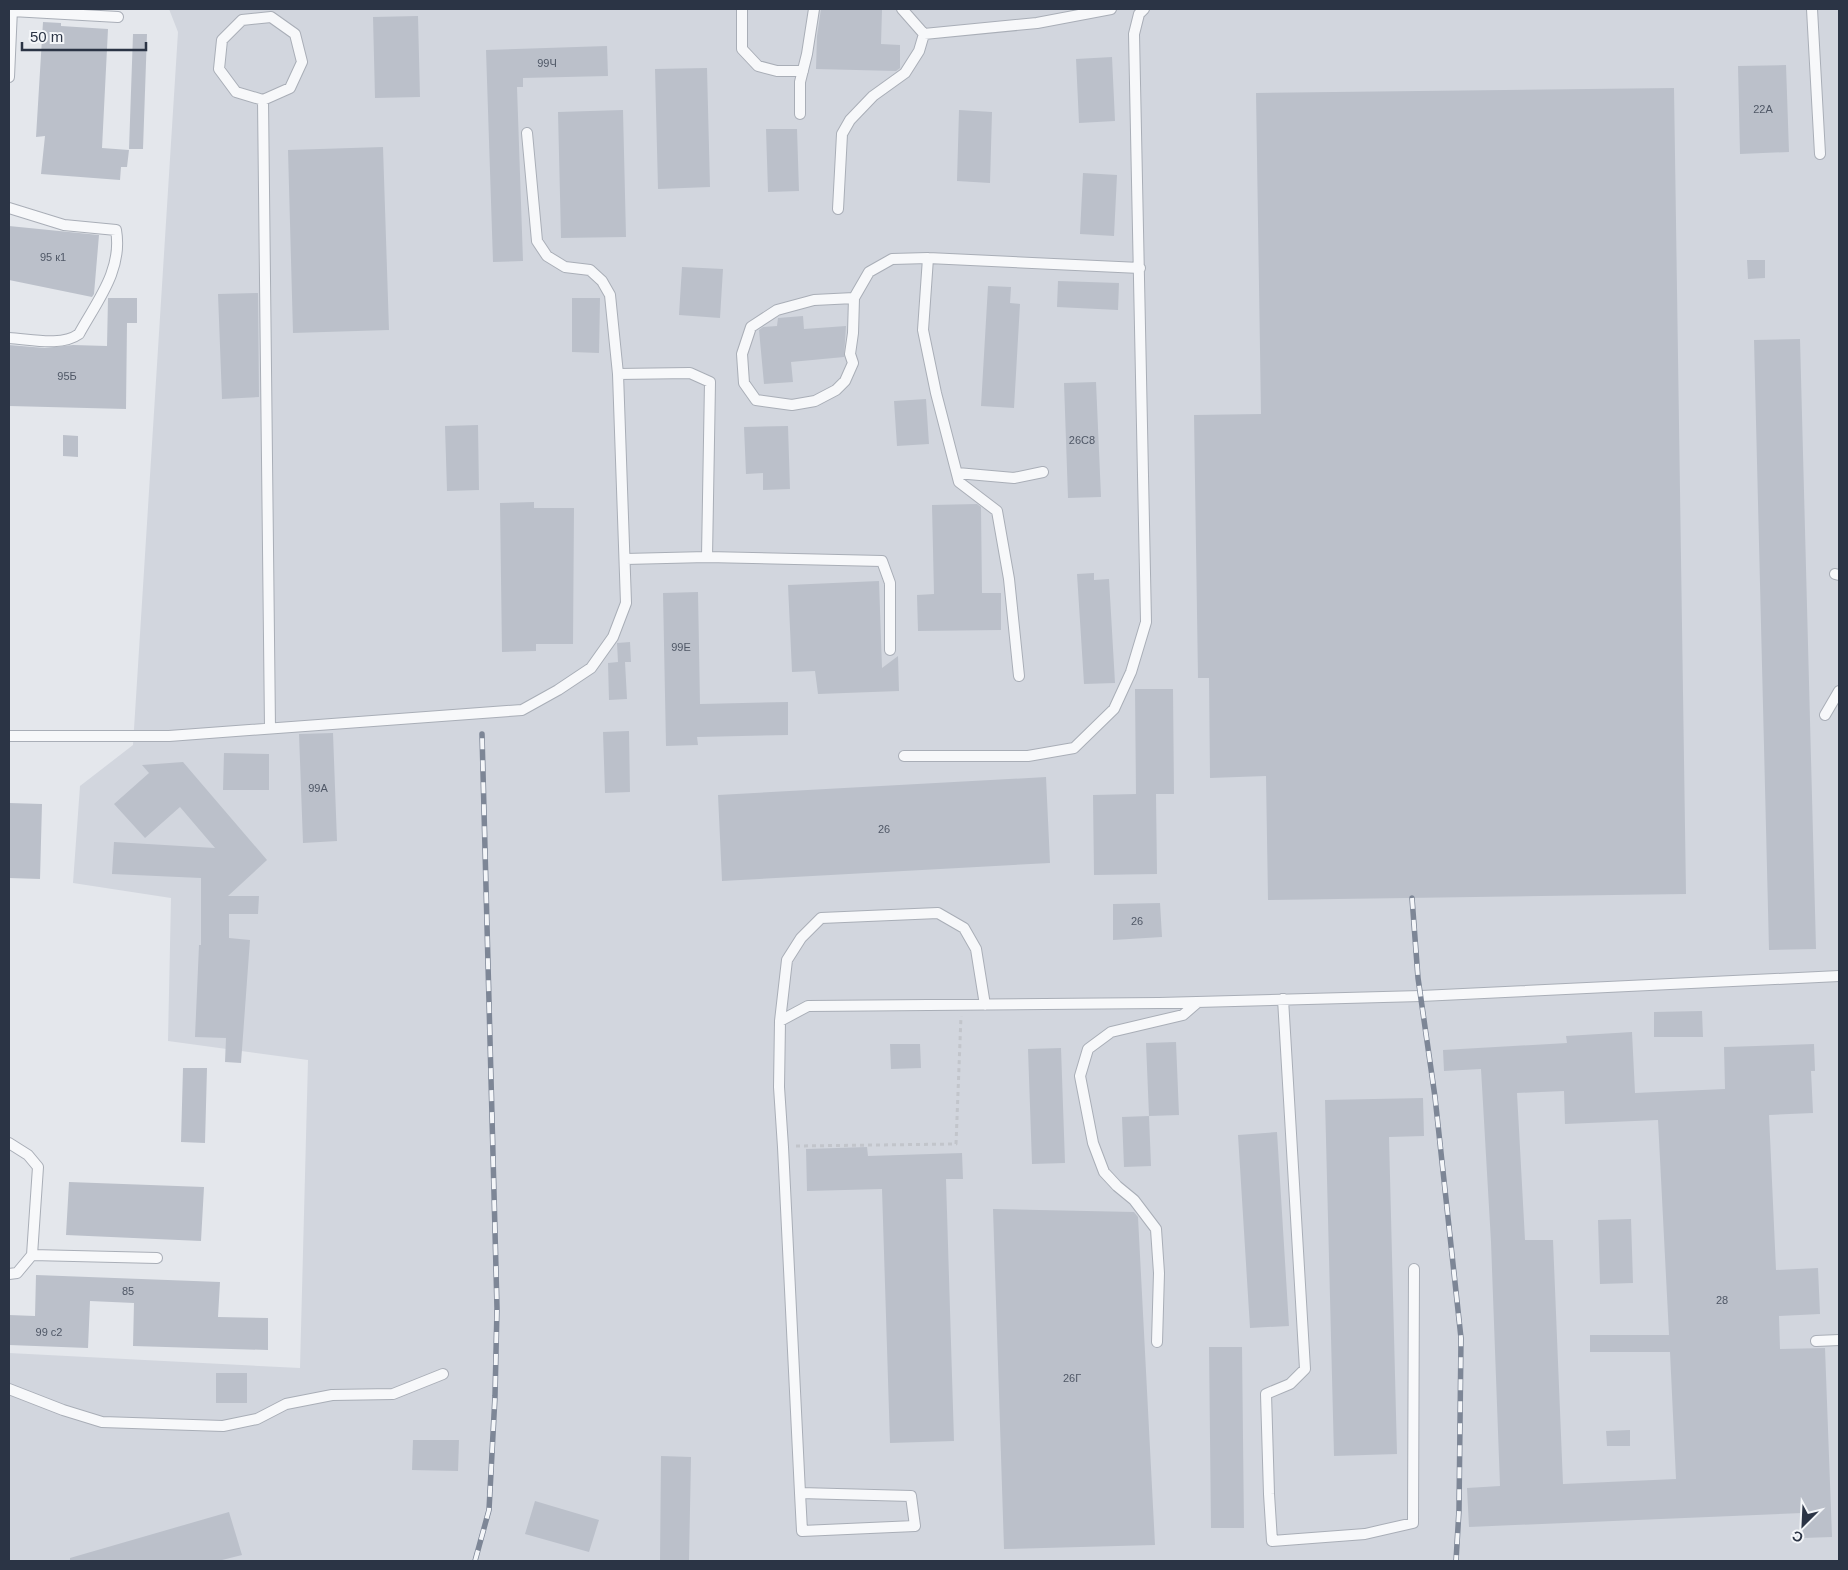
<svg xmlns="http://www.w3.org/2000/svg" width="1848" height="1570" font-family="Arial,sans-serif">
<rect width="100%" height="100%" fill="#e4e7ec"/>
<!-- built -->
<path fill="#d2d6de" d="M169,9H1839V1561H9V1353L300,1368L308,1060L168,1041L171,898L73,883L80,786L133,745L178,32Z"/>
<!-- building -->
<path fill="#bbc0ca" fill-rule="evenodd" d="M821,9L882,10L881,44L900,45V68L896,71L816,69L817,36Z
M418,16L420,97L375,98L373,17Z
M43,22L61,23V26L108,29L102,148L129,150L127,167H121L120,180L41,174L45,136L36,137Z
M133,34H147L143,149H129Z
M607,46L608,76L523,78V87H517L523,261L493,262L486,50Z
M1112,57L1115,121L1079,123L1076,59Z
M1786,65L1789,152L1740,154L1738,66Z
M707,68L710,187L658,189L655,69Z
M1674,88L1686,894L1268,900L1266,776L1210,778L1209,678H1198L1194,415L1261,414L1256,93Z
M623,110L626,237L561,238L558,112Z
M959,110L992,112L990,183L957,181Z
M766,129H797L799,191L768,192Z
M383,147L389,330L293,333L288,150Z
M1083,173L1117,175L1114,236L1080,234Z
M9,226L99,235L94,294L92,297L9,280Z
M1747,260H1765V278L1748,279Z
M682,267L723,269L720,318L679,315Z
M1058,281L1119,283L1118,310L1057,307Z
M988,286L1011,287L1010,303L1020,304L1014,408L981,406Z
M258,293L259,397L222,399L218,294Z
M108,298H137V323H127L126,409L9,406V345L45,348L73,345L107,346Z
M572,298H600L599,353L572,352Z
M803,316L804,329L846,326L844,357L791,362L793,382L764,384L759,330L763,327L777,326L778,318Z
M1800,339L1816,949L1769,950L1754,340Z
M1096,382L1101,497L1068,498L1064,383Z
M926,399L929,444L897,446L894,401Z
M478,425L479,490L447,491L445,426Z
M788,426L790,489L763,490V473L746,474L744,427Z
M63,435L78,436V457L63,456Z
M534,502V508H574L573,644H536V651L502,652L500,503Z
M977,504L981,507L982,593H1001V630L918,631L917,595L934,594L932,505Z
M1094,573V580L1109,579L1115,683L1084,684L1077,574Z
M879,581L882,668L898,656L899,691L818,694L815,671L792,672L788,585Z
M698,592L700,704L788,702V735L697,737L698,745L666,746L663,593Z
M630,642L631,662H625L627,699L609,700L608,663L618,662L617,643Z
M1135,689H1173L1174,794H1156L1157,874L1094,875L1093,795L1136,794Z
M629,731L630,792L605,793L603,732Z
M333,733L337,841L303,843L299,734Z
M224,753L269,754V790H223Z
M183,762L267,860L228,896H259L258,914H229V938L250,940L241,1063L225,1062L226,1038L195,1037L199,945H201V878L112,874L114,842L215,848L180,807L145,838L114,804L149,773L142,765Z
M1046,777L1050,863L722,881L718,795Z
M9,803L42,804L40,879L9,878Z
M1160,903L1162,937L1113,940V904Z
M1702,1011L1703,1037H1654V1012Z
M1632,1032L1635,1093L1725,1089L1724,1047L1814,1044L1815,1071H1811L1813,1113L1769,1115L1776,1270L1818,1268L1820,1314L1779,1316L1780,1349L1825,1348L1832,1537L1803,1538L1802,1513L1469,1527L1467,1488L1500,1486L1491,1242L1481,1069L1444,1071L1443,1050L1567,1043L1566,1036ZM1564,1091L1565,1124L1658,1120L1669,1335H1590V1352H1670L1676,1479L1563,1484L1553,1240H1525L1517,1093Z
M1176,1042L1179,1115L1149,1116L1146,1043Z
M890,1044H920L921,1068L891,1069Z
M1061,1048L1065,1163L1032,1164L1028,1049Z
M183,1068H207L205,1143L181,1142Z
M1423,1098L1424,1136L1389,1137L1397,1454L1334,1456L1325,1100Z
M1149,1116L1151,1166L1124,1167L1122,1117Z
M1277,1132L1289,1326L1250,1328L1238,1135Z
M867,1147L868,1156L962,1153L963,1179H946L954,1441L890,1443L882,1189L807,1191L806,1149Z
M69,1182L204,1187L201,1241L66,1235Z
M993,1209L1134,1212L1138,1217L1155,1545L1004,1549Z
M1631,1219L1633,1283L1600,1284L1598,1220Z
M36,1275L220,1282L218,1317L268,1318V1350L133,1346L134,1303L90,1301L88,1348L9,1345V1315L35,1316Z
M1209,1347H1242L1244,1528H1211Z
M216,1373H247V1403H216Z
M1630,1430V1446H1607L1606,1431Z
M413,1440H459L458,1471L412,1470Z
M661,1456L691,1457L689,1561H660Z
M535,1501L599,1520L589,1552L525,1534Z
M229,1512L242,1555L218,1561H70V1558Z"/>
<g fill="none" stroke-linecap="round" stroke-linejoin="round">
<defs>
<path id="service" d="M742,9V49L758,66L777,71H803
M902,9L924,34L1037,23L1111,9
M1812,9L1820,154
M12,11L118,17
M271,17L295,34L302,62L290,88L263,100L236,92L219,69L222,40L242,20Z
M9,77L12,9
M263,100L270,728
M800,114V82L807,54L814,9
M9,208L64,225L116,230C123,270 97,301 79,334C61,347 30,339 9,338
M838,209L842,134L850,120L873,96L905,73L919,51L924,34
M928,258L923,330L936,393L959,482L997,511L1009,579L1019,676
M854,298L814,300L777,310L751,327L742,354L744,383L756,400L792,405L815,401L836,390L845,381L853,363L850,354L853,333L854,298L869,272L892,259L928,258L1140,268
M618,374L690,373L710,382L707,557
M957,473L1014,478L1043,472
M625,559L707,557L882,561L890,583V650
M1835,574L1839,575
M1825,715L1839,691
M9,736H169L522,710L558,690L591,668L613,637L626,603L618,374L610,295L602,281L590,270L565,267L547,256L537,241L527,133
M904,756H1028L1074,748L1114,709L1131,672L1146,622L1134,34L1139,14L1144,9
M1283,999L1305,1369L1290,1384L1266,1394L1269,1494L1272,1541L1365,1534L1413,1523L1414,1269
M780,1021L787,960L801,938L821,918L938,913L964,928L976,949L985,1005
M9,1143L28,1155L38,1167L32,1255
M9,1274L17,1273L32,1255L157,1258
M1816,1341L1839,1340
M1157,1342L1159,1273L1156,1229L1134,1200L1117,1186L1104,1172L1093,1143L1080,1076L1088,1049L1111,1032L1183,1015L1198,1002
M9,1389L63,1410L102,1422L223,1426L257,1419L286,1404L332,1395L393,1394L443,1374
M800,1493L911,1496L915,1526L802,1531L800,1493L783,1147L779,1087L780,1021L808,1006L1159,1003L1421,996L1839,976"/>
</defs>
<!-- service casing -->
<use href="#service" stroke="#a9aeb7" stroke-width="12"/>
<!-- path -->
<path stroke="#c2c5cb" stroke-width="3" stroke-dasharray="4 4" stroke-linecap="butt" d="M796,1146L956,1144L961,1016"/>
<!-- service -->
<use href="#service" stroke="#f7f8fa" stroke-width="10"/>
<defs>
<path id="rail" d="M1412,898L1418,978L1435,1097L1461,1338L1459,1510L1456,1561
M475,1561L489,1510L495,1396L497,1308L482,734"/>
</defs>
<!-- rail casing -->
<use href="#rail" stroke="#7d8696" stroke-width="5.5"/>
<!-- rail -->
<use href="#rail" stroke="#f4f6f9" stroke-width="4" stroke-dasharray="11" stroke-linecap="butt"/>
</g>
<g text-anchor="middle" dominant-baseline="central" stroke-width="4" stroke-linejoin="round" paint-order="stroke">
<!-- number labels -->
<g font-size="11" fill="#4f5766">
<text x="547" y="63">99Ч</text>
<text x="1763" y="109">22А</text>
<text x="53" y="257">95 к1</text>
<text x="67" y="376">95Б</text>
<text x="1082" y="440">26С8</text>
<text x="681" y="647">99Е</text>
<text x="318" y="788">99А</text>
<text x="884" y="829">26</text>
<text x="1137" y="921">26</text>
<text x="128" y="1291">85</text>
<text x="1722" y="1300">28</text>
<text x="49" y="1332">99 с2</text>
<text x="1072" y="1378">26Г</text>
</g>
</g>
<!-- border -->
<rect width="1848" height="1570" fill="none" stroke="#2b3445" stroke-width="20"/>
<!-- north arrow -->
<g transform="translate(1803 1525) rotate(204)" stroke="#f4f6f9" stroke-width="4" paint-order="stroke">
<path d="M0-4L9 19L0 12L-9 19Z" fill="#2b3445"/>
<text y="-8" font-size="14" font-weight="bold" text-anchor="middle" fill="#2b3445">С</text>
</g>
<!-- scale -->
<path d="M22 42v8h124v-8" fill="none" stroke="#2b3445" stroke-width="2.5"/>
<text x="30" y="42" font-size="15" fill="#2b3445" stroke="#f4f6f9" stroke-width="4" paint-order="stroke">50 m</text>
</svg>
